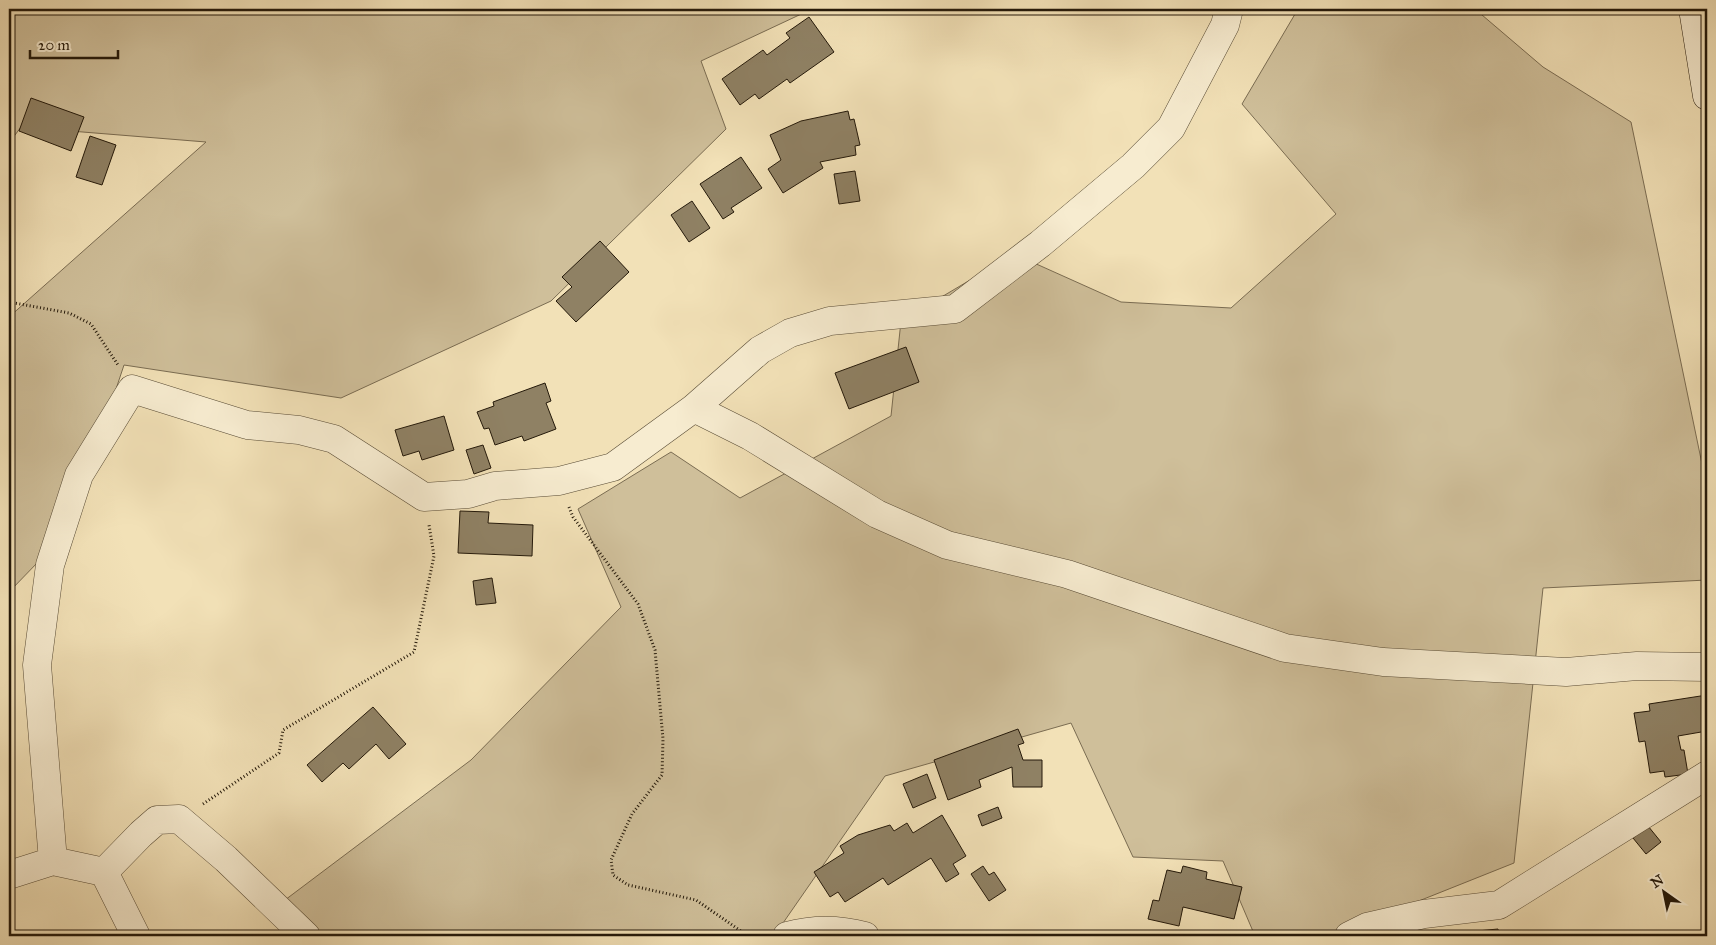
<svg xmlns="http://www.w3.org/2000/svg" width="1716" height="945" font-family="'IM FELL Great Primer',serif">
<rect width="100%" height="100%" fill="#f2e1b7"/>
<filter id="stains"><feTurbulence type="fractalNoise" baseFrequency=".004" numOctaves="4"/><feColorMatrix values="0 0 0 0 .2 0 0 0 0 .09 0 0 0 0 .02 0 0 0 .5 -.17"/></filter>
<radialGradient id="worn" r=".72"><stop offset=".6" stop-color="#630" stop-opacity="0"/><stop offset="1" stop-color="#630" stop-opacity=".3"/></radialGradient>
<!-- green -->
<path fill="#cfbf9a" stroke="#7a6c52" d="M9,9H812L701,61L726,129L551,301L341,398L124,365L69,530L9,592V317L206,142L21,127L9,143Z
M1298,9H1475L1543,67L1631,122L1707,488V580L1543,588L1514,863L1331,936H1255L1223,861L1133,857L1071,723L885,776L774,936H309L285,900L471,760L621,607L578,509L671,452L740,498L891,416L901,321L1014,254L1121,302L1231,308L1336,214L1242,104Z"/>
<!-- building -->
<path fill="#8f8164" stroke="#24190a" d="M809,17L834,52L790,83L787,79L759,99L755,94L740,105L722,79L763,50L767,55L790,38L786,33Z
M31,98L84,117L71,151L19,131Z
M848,111L850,120L854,119L860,145L855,146L856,155L820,162L823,168L783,193L768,169L781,160L770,135L801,121Z
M90,136L116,145L102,185L76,177Z
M741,157L762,188L731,208L734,212L723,219L700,184Z
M855,171L860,201L839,204L834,174Z
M692,201L710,228L689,242L671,215Z
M600,241L629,272L576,322L556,301L572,287L562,277Z
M906,347L919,382L849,409L835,373Z
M545,383L551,401L546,403L556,429L524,441L522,436L495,445L489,428L484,429L477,412L494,406L493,402Z
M444,416L454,450L422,460L419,451L403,456L395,430Z
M483,445L491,468L474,474L466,450Z
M460,511L489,512L488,523L533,525L532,556L458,553Z
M492,578L496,603L476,605L473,581Z
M1707,695V731L1678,736L1681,750H1684L1688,774L1665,777L1664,771L1650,773L1645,741L1639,742L1634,713L1650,711L1649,704Z
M373,707L406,744L389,759L376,744L349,769L343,763L322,782L307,765Z
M1018,729L1024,743L1018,745L1023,760H1042V787H1013L1012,767L979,780L981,787L948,800L934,760Z
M927,774L936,798L913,808L903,784Z
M998,807L1002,818L982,826L978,815Z
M942,815L966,856L953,864L959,874L946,882L931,858L888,885L883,878L845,902L838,892L830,897L814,872L844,853L840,846L858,835L890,825L894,831L907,823L913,833Z
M1648,826L1661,842L1646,854L1633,838Z
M983,866L989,875L994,872L1006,890L989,901L971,874Z
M1183,866L1207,872L1206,879L1242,887L1234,919L1183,907L1179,926L1148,919L1153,900L1159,901L1167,870L1181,873Z
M1498,929L1499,936H1425Z"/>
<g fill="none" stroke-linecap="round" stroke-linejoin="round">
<defs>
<path id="street" d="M694,408L750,436L877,514L947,545L1067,574L1285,648L1383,662L1566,672L1637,666L1707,667
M53,861L37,665L50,565L79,475L132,389L247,425L299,430L334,439L424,497L468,494L495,486L559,481L613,467L694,408L760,350L790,333L830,321L955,309L1040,244L1133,166L1171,128L1225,25L1229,9
M104,872L141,834L157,820L179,819L226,859L306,936
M104,872L136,936
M9,875L53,861L104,872
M787,936C813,929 838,929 865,936
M1349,936L1367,927L1424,914L1499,905L1707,775"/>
<path id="secondary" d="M1693,9L1707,96"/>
</defs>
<!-- street casing -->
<use href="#street" stroke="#584b35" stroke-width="29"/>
<!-- secondary casing -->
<use href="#secondary" stroke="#24190a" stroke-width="29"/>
<!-- path -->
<path stroke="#24190a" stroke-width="3" stroke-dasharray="1 2.5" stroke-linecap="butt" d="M9,302L69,313L91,324L118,365
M569,507L573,517L638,604L655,650L663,739L662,775L632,814L611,860L613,875L628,885L696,900L748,936
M203,804L279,753L283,730L414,652L434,556L429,525"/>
<!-- street -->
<use href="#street" stroke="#f7ecd0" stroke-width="28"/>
<!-- secondary -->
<use href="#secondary" stroke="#f7ecd0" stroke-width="28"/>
</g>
<!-- margin -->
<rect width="1716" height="945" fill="none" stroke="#f2e1b7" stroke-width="30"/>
<rect x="10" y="10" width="1696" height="925" fill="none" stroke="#24190a" stroke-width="2.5"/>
<rect x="15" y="15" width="1686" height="915" fill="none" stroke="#24190a"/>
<!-- north arrow -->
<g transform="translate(1664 892) rotate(327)" stroke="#f7ecd0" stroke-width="4" paint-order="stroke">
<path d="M0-4L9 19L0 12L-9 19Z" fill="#24190a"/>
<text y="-8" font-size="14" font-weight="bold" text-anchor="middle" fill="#24190a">N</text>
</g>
<!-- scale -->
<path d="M30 50v8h88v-8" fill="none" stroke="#24190a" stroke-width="2.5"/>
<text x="38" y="50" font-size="15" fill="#24190a" stroke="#f7ecd0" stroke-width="4" paint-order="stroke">20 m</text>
<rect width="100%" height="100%" filter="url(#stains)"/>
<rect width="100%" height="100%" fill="url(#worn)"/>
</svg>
